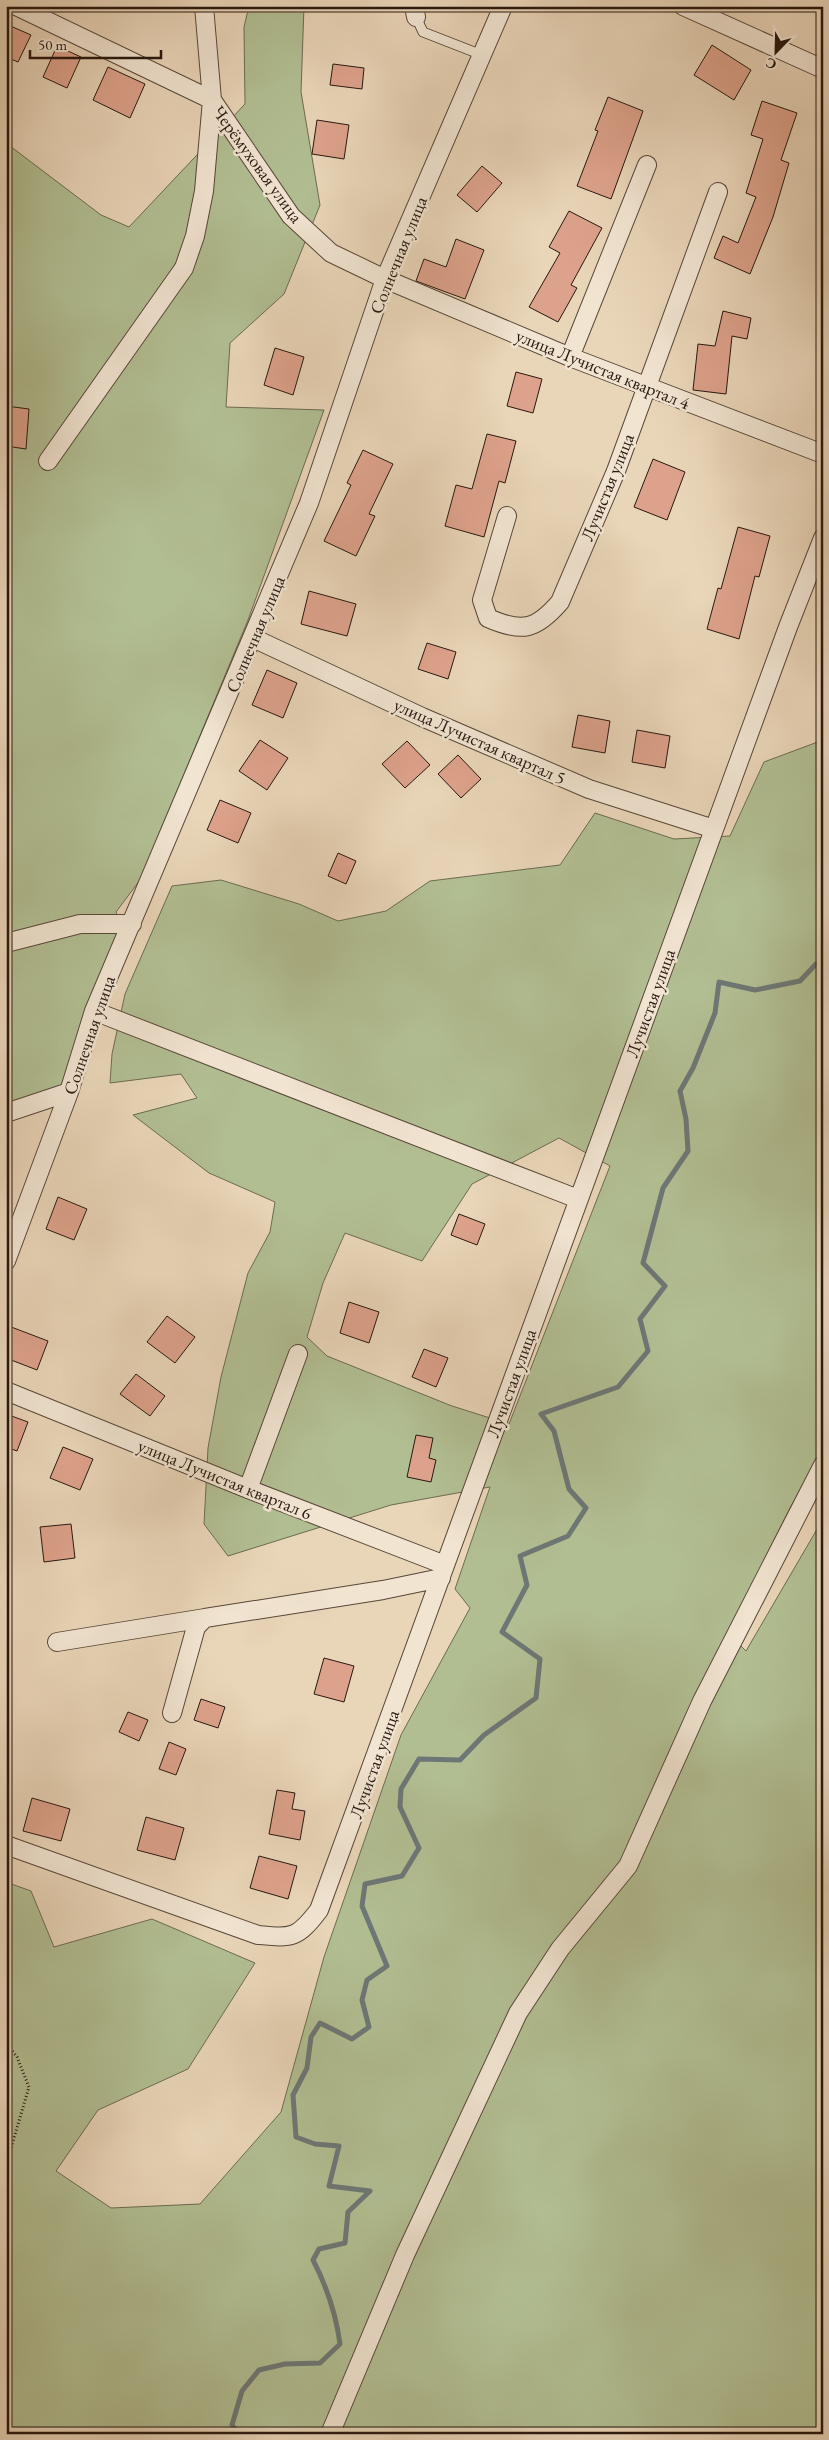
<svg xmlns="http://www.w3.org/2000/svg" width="829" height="2440" font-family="'EB Garamond',serif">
<rect width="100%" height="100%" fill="#e9d5b8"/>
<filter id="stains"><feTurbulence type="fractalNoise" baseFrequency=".004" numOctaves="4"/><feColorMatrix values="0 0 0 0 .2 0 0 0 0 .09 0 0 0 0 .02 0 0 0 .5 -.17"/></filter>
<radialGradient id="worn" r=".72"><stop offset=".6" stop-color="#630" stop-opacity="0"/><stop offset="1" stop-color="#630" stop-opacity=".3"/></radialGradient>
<!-- green -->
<path fill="#b1be92" stroke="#6c6b50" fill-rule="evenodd" d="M249,6H304L301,92L320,205L284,294L230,343L226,407L324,410L248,620L140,880L116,912L123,931L61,1088L6,1105V143L101,215L129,227L245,104L244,27Z
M823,740V1449L790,1508L728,1633L746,1651L823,1519V2434H6V1882L31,1891L54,1947L152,1919L255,1963L188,2069L98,2110L56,2171L111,2208L200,2204L281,2112L324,1957L401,1735L470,1608L455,1589L490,1487L391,1505L228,1556L204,1524L208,1448L221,1377L248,1273L270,1232L275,1202L209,1173L133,1115L197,1098L181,1074L110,1083L112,1054L125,994L172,886L221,880L299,904L338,921L386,911L430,881L560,865L595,813L674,839L730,836L764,762ZM559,1138L610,1166L509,1424L452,1406L327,1356L307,1337L323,1283L345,1233L422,1261L472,1184Z"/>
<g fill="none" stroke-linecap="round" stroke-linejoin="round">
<!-- stream -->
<path stroke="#6d7775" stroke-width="5" d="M239,2434L232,2425L242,2391L259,2370L285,2364L320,2363L340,2344C336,2314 327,2287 313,2260L319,2249L345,2243L348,2212L370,2191L329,2186L339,2146L315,2144L296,2137L293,2095L307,2068L311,2037L320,2023L352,2039L369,2027L362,2000L367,1980L387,1966L362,1906L365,1884L402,1876L419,1848L400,1807L401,1789L419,1759L460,1760L484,1735L536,1698L540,1659L502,1632L527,1585L520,1556L568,1536L586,1508L569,1489L554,1431L541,1414L618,1387L648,1351L640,1319L665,1286L643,1263L663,1188L688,1151L686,1119L680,1091L693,1068L715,1013L719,982L755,990L800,981L816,964L823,961"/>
</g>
<!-- building -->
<path fill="#dda28b" stroke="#28180f" d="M6,24L31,35L18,62L6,57Z
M712,45L751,70L734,100L694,75Z
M57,46L81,57L67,88L43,77Z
M333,64L364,68L362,89L330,85Z
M108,67L145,84L130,118L93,100Z
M608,97L643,111L611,199L577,186L598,131L595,130Z
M762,101L797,113L781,160L789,163L773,217L750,274L714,258L723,236L738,243L756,197L746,193L763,139L751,135Z
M317,120L349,125L344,159L312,154Z
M482,166L502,183L477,212L457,195Z
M569,211L602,228L571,285L577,288L558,322L529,307L560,253L549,247Z
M456,239L484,250L465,299L416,281L424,259L446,267Z
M723,311L751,318L747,339L732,336L726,394L693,390L698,344L715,346Z
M275,348L304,357L293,395L264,385Z
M516,372L542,379L533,413L507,406Z
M6,406L29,409L26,449L6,446Z
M487,434L516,441L505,483L499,481L484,537L445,526L456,485L472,489Z
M363,450L393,464L369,514L375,516L356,556L324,541L351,485L347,483Z
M653,459L685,472L667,520L634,507Z
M738,527L770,536L759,577L755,576L739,639L707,629L718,588L721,589Z
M309,591L356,604L347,636L301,624Z
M427,643L456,652L448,679L418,669Z
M267,670L297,683L283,718L252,705Z
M578,715L610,721L605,753L572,747Z
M637,730L670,736L665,768L632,762Z
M260,740L288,758L267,790L239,771Z
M407,741L430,765L405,788L382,764Z
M458,755L481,779L461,798L438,774Z
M220,800L251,813L238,843L207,830Z
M338,853L356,861L346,884L328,876Z
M58,1197L87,1209L74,1240L46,1229Z
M459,1214L485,1224L477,1245L451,1235Z
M349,1302L379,1312L369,1343L340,1333Z
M167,1316L195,1337L175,1363L147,1342Z
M6,1325L48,1341L37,1370L6,1358Z
M424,1349L448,1358L436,1387L412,1377Z
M136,1374L165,1396L150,1416L120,1394Z
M6,1414L28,1422L17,1451L6,1447Z
M416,1435L433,1438L429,1458L436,1460L431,1482L407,1477Z
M63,1447L93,1459L80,1490L50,1478Z
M71,1524L75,1558L44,1562L40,1527Z
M324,1658L354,1666L344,1702L314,1694Z
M201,1699L225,1707L218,1728L194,1720Z
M128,1712L148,1720L139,1741L119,1732Z
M169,1742L186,1749L176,1775L159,1769Z
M277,1790L295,1793L292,1809L305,1811L300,1840L269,1834Z
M32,1798L70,1809L61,1841L23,1831Z
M146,1817L184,1828L175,1860L137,1850Z
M259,1856L297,1866L288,1899L250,1888Z"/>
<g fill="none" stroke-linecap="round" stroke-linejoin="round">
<defs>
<path id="lane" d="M416,17L423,32L482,55"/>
<path id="street" d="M16,6L212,100L291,216L331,253L385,279L570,357L823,454
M414,6L416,17
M683,6L823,69
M570,357L647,165
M48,461L184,268L195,236L204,191L212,100L204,6
M507,516L482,600L488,618C522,633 536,630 560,602L616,471L718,192
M253,638L422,717L589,789L714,829
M6,943L80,924H132
M94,1011L578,1199
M6,1113L69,1092
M6,1261L69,1092L94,1011L309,503L385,279L503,6
M6,1391L248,1489L445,1565
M248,1489L298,1354
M57,1642L205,1618
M172,1713L196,1627L205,1618L383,1590L441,1578
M6,1845L258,1935C292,1938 297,1939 319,1910L788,627L823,538
M330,2434L405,2255L518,2013L560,1949L628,1866L702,1701L823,1465"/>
</defs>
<!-- lane casing -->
<use href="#lane" stroke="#584739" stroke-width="11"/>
<!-- street casing -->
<use href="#street" stroke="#584739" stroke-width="20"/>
<!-- path -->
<path stroke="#28180f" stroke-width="3" stroke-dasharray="1 2.5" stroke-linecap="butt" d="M6,2043L17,2057L29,2087L6,2165"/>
<!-- lane -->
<use href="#lane" stroke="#f1e4d1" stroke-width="9"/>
<!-- street -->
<use href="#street" stroke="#f1e4d1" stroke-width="18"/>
</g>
<g text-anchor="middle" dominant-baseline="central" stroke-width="5" stroke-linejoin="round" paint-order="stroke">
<!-- street labels -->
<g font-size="18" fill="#28180f" stroke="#f1e4d1">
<text transform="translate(258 164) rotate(54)">Черёмуховая улица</text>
<text transform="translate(398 255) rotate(-68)">Солнечная улица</text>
<text transform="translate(603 369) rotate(22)">улица Лучистая квартал 4</text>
<text transform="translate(607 487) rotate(-68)">Лучистая улица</text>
<text transform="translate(255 634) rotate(-67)">Солнечная улица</text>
<text transform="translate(480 741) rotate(24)">улица Лучистая квартал 5</text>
<text transform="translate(650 1003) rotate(-70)">Лучистая улица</text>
<text transform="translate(89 1035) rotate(-71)">Солнечная улица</text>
<text transform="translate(511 1383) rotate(-70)">Лучистая улица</text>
<text transform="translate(225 1479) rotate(22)">улица Лучистая квартал 6</text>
<text transform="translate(374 1764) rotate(-70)">Лучистая улица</text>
</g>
</g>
<!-- margin -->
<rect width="829" height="2440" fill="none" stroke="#e9d5b8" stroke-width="25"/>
<rect x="8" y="8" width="814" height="2425" fill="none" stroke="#28180f" stroke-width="2.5"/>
<rect x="12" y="12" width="804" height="2415" fill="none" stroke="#28180f"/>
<!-- north arrow -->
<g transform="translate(776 52) rotate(203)" stroke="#f1e4d1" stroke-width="4" paint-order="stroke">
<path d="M0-4L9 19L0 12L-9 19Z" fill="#28180f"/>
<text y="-8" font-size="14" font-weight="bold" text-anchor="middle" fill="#28180f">С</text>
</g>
<!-- scale -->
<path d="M30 50v8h131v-8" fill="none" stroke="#28180f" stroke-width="2.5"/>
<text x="38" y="50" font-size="15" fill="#28180f" stroke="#f1e4d1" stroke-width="4" paint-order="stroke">50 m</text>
<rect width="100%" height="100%" filter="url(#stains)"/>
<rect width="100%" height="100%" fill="url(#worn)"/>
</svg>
